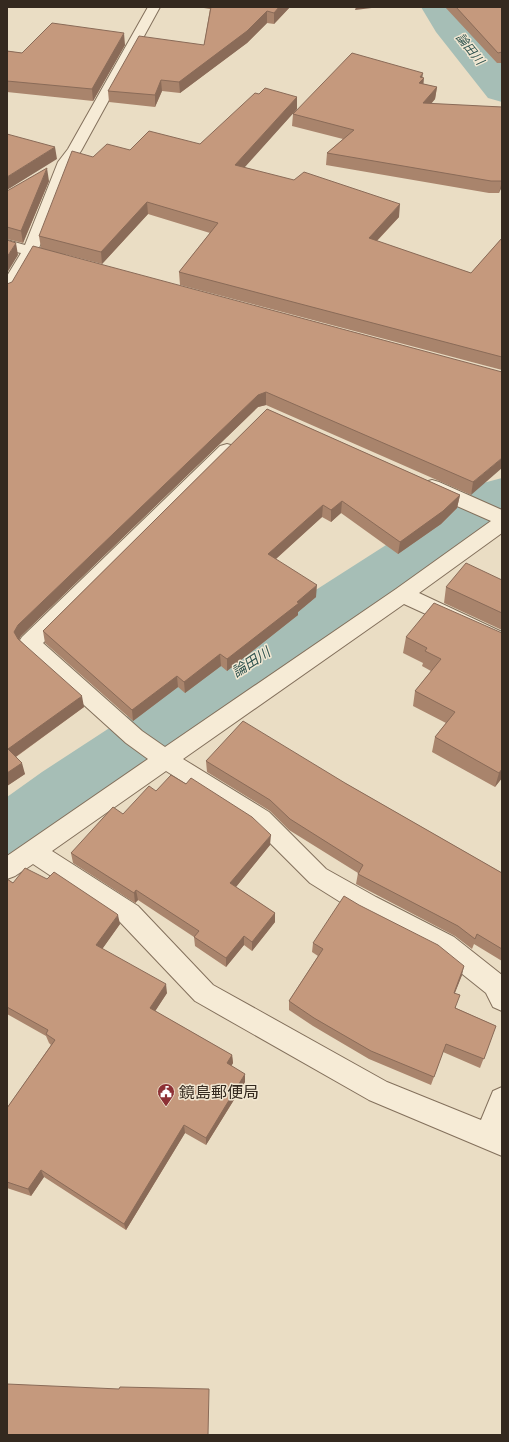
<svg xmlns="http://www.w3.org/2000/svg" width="509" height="1442" font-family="'Roboto Serif','Noto Sans JP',serif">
<rect width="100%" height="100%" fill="#eaddc4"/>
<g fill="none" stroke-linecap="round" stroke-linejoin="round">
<!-- river -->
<path fill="#a6beb6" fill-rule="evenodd" d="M421,7H459L466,20L502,64V102L488,98L436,32Z
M502,478V524L241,700L227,716L88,812L31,855L7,864V797L42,772L183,680L197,666L483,483Z"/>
<defs>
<path id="minor" d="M148,7H160L81,151L72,163L39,248L65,255L67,258L65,261L59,263L35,257L13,294L7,295V276L21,253L7,250V240L25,245L58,162L68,149Z
M227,444L234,446L236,450L234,454L43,643L142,731L165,747L396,589L491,521L425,492L422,487L425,482L432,480L439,482L502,510V533L419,593L502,632V649L404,604L183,759L269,812L326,869L376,897L454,937L502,975V1011L493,1007L486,993L436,953L358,913L310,883L253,826L166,771L52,851L138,906L213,985L387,1082L481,1120L493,1091L502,1087V1156L369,1100L195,1001L120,922L33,864L15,876L7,879V856L148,759L126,743L22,649L18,643L22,637L220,446Z"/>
</defs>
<!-- minor casing -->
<use href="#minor" stroke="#83705c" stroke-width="2"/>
<!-- minor -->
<use href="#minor" fill="#f6ebd6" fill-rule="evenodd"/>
</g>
<!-- wall -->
<path fill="#a9846c" d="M198,7H290L274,24L267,23L247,43L180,93L162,91L155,107L109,102L108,91L204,45L210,9Z
M445,7H502V64L501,63H497Z
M125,45L93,101L7,92V51L22,53Z
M422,77L423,84L437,87L435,99L431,104L502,107V186L499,193H489L326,165L327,153L343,139L292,126L293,114Z
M259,94L297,97V109L244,167L399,217L377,241L471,273L502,238V370L180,285L179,272L210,233L148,214L102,264L41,248L39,236L93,157L130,150L200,144Z
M49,181L23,243L7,239V191Z
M7,284L502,372L471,495L266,405L258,407L21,636L19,639L84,707L16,757L25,774L7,786Z
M267,409L460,495L457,508L441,524L398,554L341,513L331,522L322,517L276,559L316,597L298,612V615L227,671L221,666L185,693L178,687L133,721L45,643L43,631Z
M502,580V630L444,603L446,587Z
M502,633V778L495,787L432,752L435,737L446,723L413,706L415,691L431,671L422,666L423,663L403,653L406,637Z
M206,761L345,783L502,873V961L474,944L472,949L455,936L356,884L358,873L289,830L270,811L207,772Z
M156,791L270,845L236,887L275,913V922L252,951L244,945L226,967L195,946L194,937L138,900L135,903L73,863L71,853L123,814Z
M7,879L13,883L120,924L102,949L167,993L155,1011L232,1055L233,1063L231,1066L245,1082L206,1145L185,1133L126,1230L44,1177L31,1196L7,1188V1108L51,1045L49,1043L46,1036L7,1014Z
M313,943L462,975L455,993L456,1008L496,1026L480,1068L443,1052L431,1085L369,1059L313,1026L289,1010V1001L318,956L312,952Z"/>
<!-- shaded-wall -->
<path fill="#8a6b58" d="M279,7H290L274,24V13Z
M356,7H380L355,10Z
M267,11V23L247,43L180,93L179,82Z
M124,33L125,45L93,101L92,89Z
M423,73L422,80L424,78L423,89L418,94L420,77Z
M161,80L162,91L155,107V95Z
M437,87L435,99L421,115L423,103Z
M297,97V109L236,177L235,165Z
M55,147L57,159L7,190V177Z
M47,168L49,181L23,243L21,231Z
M502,180V186L499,193L502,181Z
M147,202L148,214L102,264L101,252Z
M400,204L399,217L368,250L369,238Z
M16,243L18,255L7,273V257Z
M266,392V405L258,407L21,636L17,644L14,632L18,625L258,395Z
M502,458V468L471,495L473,482Z
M460,495L457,508L441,524L398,554L400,542Z
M342,501L341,513L331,522V510Z
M323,505L322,517L268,566V554Z
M317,585L316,597L298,612V615L227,671V659L297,602Z
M220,654L221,666L185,693L184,682Z
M177,676L178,687L133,721L132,710Z
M82,696L84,707L11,760L8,749Z
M22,763L25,774L7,786V773Z
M502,769V778L495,787L499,773Z
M271,835L270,845L231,893L230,883Z
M136,890L138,900L135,903L134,893Z
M275,913V922L252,951V942Z
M118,915L120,924L98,955L96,945Z
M244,936V945L226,967V958Z
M464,966L462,975L451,1002L454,993Z
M166,984L167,993L152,1016L150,1008Z
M232,1055L233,1063L228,1072L227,1063Z
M245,1074V1082L206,1145V1138Z
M184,1125L185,1133L126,1230L124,1224Z
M41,1170L44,1177L31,1196L28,1189Z"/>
<!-- building -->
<path fill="#c5997d" stroke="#8a6b58" d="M211,7H279L274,13L267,11L247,31L179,82L161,80L155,95L108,91L139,36L204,45Z
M456,7H502V52L498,53Z
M52,23L124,33L92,89L7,81V51L22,53Z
M352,53L423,73L420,77L424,78L419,83L437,87L423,103L502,107V181H491L327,153L354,130L293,114Z
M265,88L297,97L235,165L294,180L304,172L400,204L369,238L471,273L502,238V357L179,272L218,223L147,202L101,252L39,236L72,151L93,157L107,144L130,150L149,131L200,144L255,93L259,94Z
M7,134L55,147L7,177Z
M47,168L21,231L7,227V191Z
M7,240L16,243L7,257Z
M33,246L502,372V458L473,482L266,392L258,395L18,625L14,632L18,639L82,696L8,749L22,763L7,773V284L12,282Z
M267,409L460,495L443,511L400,542L342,501L331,510L323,505L268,554L317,585L297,602L299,603L227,659L220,654L184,682L177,676L132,710L43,631Z
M466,563L502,580V613L446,587Z
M434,603L502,633V769L499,773L435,737L455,712L415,691L441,659L425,651L427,648L406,637Z
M243,721L345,783L502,873V949L477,934L475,939L458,926L358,874L363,865L290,819L270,800L206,761Z
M171,775L186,784L191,778L252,817L271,835L230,883L275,913L252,942L244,936L226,958L194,937L199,931L136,890L134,893L71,853L113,807L123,814L149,786L156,791Z
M25,868L47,879L54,872L117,914L118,915L96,945L166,984L150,1008L232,1055L227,1063L245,1074L206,1138L184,1125L124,1224L41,1170L28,1189L7,1182V1108L55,1040L46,1034L48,1030L7,1007V879L13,883Z
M344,896L359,905L438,945L464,966L454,993L460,995L455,1008L496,1026L484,1059L446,1044L434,1077L371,1051L314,1018L289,1001L323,949L313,943Z
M7,1384L119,1389L120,1387L209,1389L208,1435H7Z"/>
<!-- icons -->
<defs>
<symbol id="civic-pin" viewBox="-11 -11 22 30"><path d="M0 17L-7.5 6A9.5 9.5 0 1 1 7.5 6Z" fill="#8d3135" stroke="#f2e8d3"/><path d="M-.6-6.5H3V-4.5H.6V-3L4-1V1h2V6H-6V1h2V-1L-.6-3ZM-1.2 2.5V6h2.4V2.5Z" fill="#fff"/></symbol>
</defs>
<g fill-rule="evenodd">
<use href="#civic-pin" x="156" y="1082" width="20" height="27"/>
</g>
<g text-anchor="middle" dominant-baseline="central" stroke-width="3" stroke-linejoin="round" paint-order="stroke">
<!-- far-water labels -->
<g font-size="12" font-style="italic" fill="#2f534f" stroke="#f2e8d3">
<text transform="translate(470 49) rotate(51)">論田川</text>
</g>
<!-- water labels -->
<g font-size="14" font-style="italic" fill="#2f534f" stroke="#f2e8d3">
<text transform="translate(251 662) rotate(-33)">論田川</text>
</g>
<!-- near-poi labels -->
<g font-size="16" fill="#34291f" stroke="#f2e8d3" text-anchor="start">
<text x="179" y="1092">鏡島郵便局</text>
</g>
</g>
<!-- border -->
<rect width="509" height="1442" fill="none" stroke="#34291f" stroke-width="16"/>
</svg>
